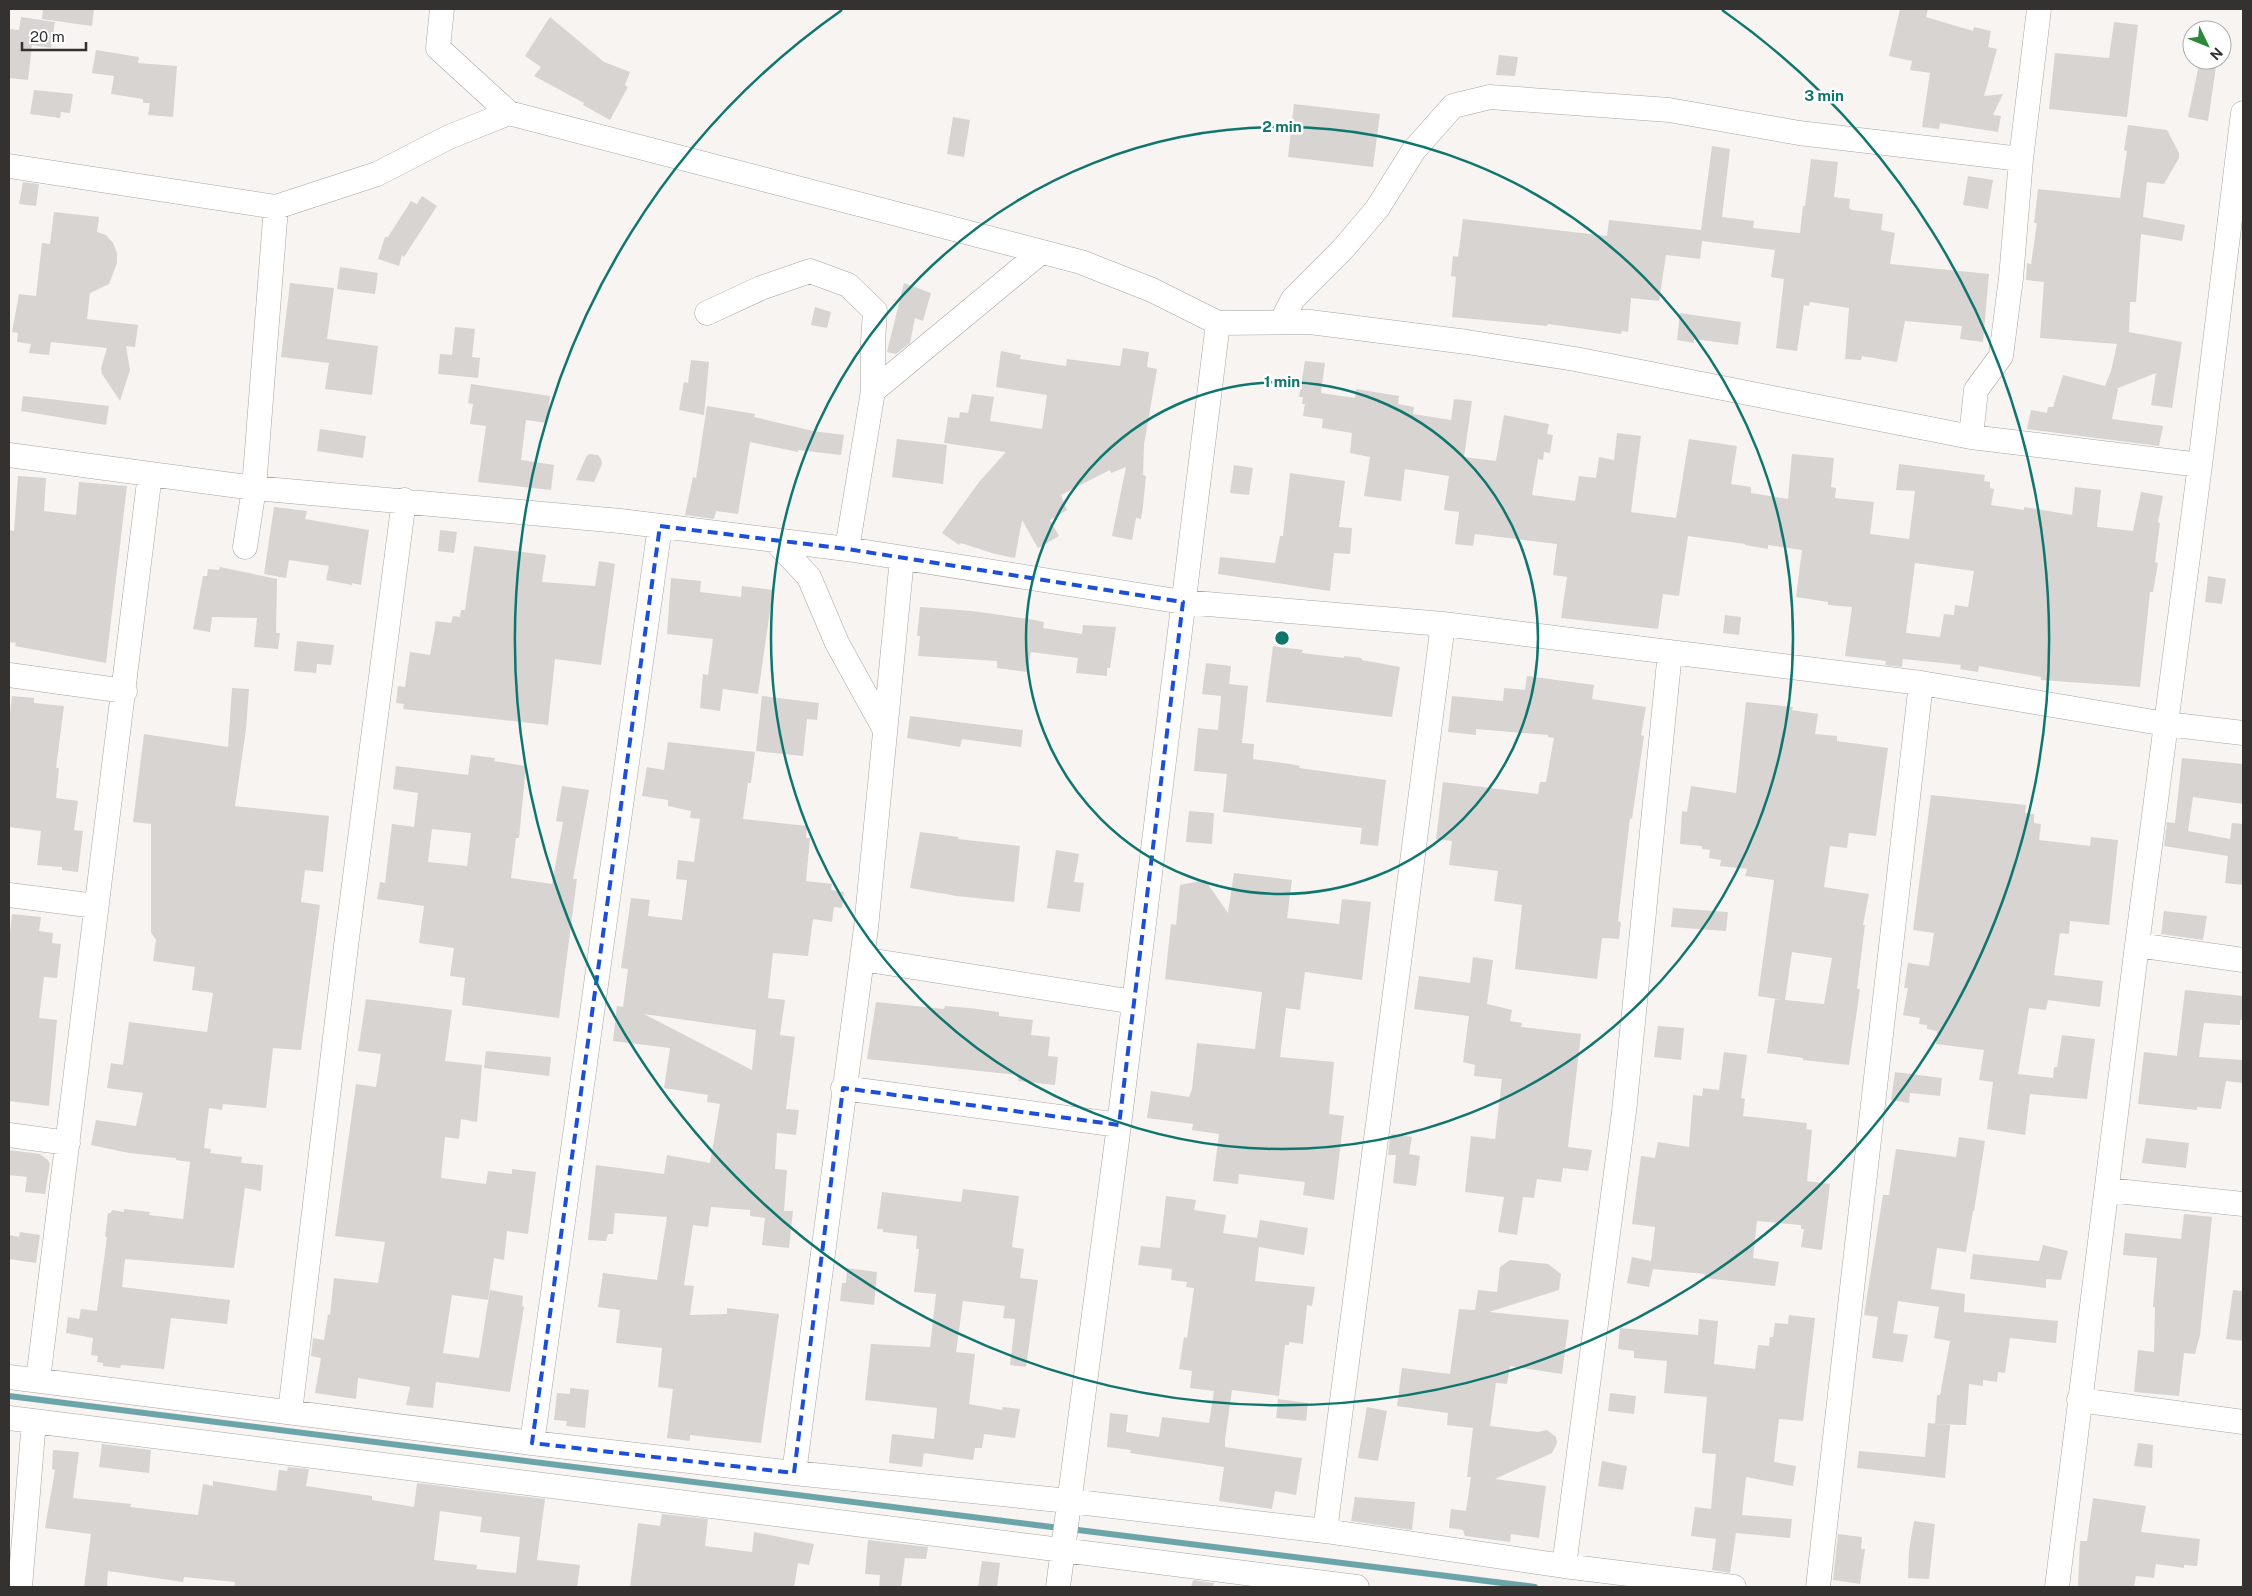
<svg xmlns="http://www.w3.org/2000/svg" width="2252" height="1596" font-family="'Public Sans',sans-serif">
<rect width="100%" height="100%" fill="#f7f4f1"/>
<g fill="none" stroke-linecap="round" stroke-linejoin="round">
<!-- stream -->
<path stroke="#6ba4a9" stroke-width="6" d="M9,1396L1060,1528
M1070,1529L1535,1587"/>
</g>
<!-- building -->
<path fill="#d8d4d2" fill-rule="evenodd" d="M43,9H94L92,26L42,19Z
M1900,9H1928L1926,17L1973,31L1974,27L1991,31L1988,47L1997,49L1984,96L2003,94L1993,115L2001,116L1998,132L1940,123L1939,129L1922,127L1930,73L1910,70L1912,61L1889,56Z
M21,17L55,22L51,48L32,45L28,80L9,78V29L19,30Z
M550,17L604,62L630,72L625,85L628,87L610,120L583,105L584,103L534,76L541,67L525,56Z
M2114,22L2138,25L2127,117L2049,109L2055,53L2109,58Z
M96,50L139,57L138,63L177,66L173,117L148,115L150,103H143V99L111,94L114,76L92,73Z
M1499,55L1518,57L1515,76L1496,75Z
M2200,60H2217L2208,121L2188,117Z
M34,90L73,94L70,113L61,112L60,118L30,114Z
M1294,104L1380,114L1373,167L1288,157Z
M953,117L970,120L964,157L947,154Z
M2128,125L2167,130L2179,153V158L2164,184L2147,182L2143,217L2185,225L2182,241L2141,234L2136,302H2130L2129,332L2182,342L2172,408L2151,405L2156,373L2116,389H2118L2112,419L2163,426L2159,446L2027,429L2031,410L2047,413L2048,407H2053L2063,375L2105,386L2111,371L2117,344L2040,338L2044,282L2026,280L2027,263L2031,264L2037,223H2034L2038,189L2120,198L2127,151L2124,150Z
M1712,146L1730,149L1722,217L1754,221L1753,228L1800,233L1803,206H1805L1811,159L1838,162L1834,197L1850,199L1849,208L1852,210L1883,214L1881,230L1895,233L1890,264L1989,274L1983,342L1960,339L1962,326L1905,321L1897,362L1862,356L1861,360L1845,359L1849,308L1810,302L1809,306L1804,305L1797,351L1776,348L1784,279L1771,277L1775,250L1702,241L1700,259L1666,255L1659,301L1631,298L1628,332L1622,331L1621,334L1548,324L1547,326L1452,317L1456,277L1451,276L1453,256L1458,257L1463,219L1607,236L1609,220L1701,230Z
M1968,176L1993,180L1988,209L1963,205Z
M23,182L39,184L36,206L19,204Z
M422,196L437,206L404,257L402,255L399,266L378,259L385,237H388L411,201L417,204Z
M54,212L99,217L97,232L106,235L113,243L117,253V263L109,284L90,293L87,319L138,325L135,347L126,346L130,370L120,401L102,374L101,368L107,348L51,342L49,355L29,353L31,344L17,342L18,333L12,332L19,294L36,296L42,243L50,244Z
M340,267L378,273L375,294L337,289Z
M290,283L334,288L327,339L378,346L372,395L325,389L329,363L281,357Z
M904,283L931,293L923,321L915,318L910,343L896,354L887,352Z
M815,307L831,312L827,328L811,325Z
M1680,313L1741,322L1738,345L1694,339V343L1677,340Z
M455,327L475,329L472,357L480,358L478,378L438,374L440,354L452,355Z
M1123,348L1149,352L1147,367L1157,369L1144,445L1143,475L1146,476L1143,506L1141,519L1136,518L1132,540L1112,536L1126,467L1111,473L1110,470L1061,495L1067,510L1050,520L1059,536L1038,548L1022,520L1015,558L995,554L961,543L959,545L942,533L979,482L1006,452L944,443L948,417L959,418L960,412L968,413L972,394L994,397L990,421L1042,429L1047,395L996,387L1001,351L1021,355L1020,359L1066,366L1067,359L1120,366Z
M691,360L709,362L704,415L679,410L684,382L688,383Z
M1305,361L1325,363L1321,393L1355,398L1356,389L1399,396L1398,404L1414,407L1413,414L1451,420L1454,399L1472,401L1464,457L1496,461L1504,415L1549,424L1547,434L1553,435L1550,453L1544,452L1543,460L1538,459L1532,495L1575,501L1579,476L1596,478L1599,457L1614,460L1617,433L1641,436L1631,512L1676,518L1689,439L1737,446L1731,484L1751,487V493L1788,499L1792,454L1834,458L1831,487L1836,488L1835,498L1874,502L1870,534L1909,539L1915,491L1896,490L1899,464L1985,475L1984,481L1990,482V488L1994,489L1991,505L2024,510V507L2072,515L2075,487L2101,490L2097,527L2133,531L2141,492L2163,496L2158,522L2160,523L2155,562L2158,563L2153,592H2150L2140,687L2041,680V677L1979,666L1978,672L1960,669L1961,665L1903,659L1902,667L1885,665L1886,661L1845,656L1852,607L1828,605V602L1796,597L1802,550L1768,545V549L1745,545V544L1688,536L1679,596L1663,594L1658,629L1561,618L1567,577L1553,575L1557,544L1475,534L1473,546L1455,544L1459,512L1444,510L1449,476L1405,469L1401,501L1364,496L1370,457L1350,453L1352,433L1322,428L1323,419L1303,416L1305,404H1302L1303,397H1299ZM1915,563L1974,571L1968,607L1955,605L1954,615L1944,614L1940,637L1906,633Z
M471,384L550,396L547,423L526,420L521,460L554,465L551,490L478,482L486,426L470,424L473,404L468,403Z
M23,396L109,406L106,425L21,411Z
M707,406L755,414L754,417L813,431L844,435L841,455L798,450V452L750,442L738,514L716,511L714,519L685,515L693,477L696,478Z
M320,429L366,436L363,458L317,451Z
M897,439L947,445L943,484L892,477Z
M589,454L598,455L601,459L602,464L594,482L576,480L586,457Z
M1234,465L1253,468L1249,495L1230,493Z
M1290,473L1345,481L1339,527L1352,528L1350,554L1334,553L1330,591L1218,574L1220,557L1275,563L1280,536H1283Z
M18,476L46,478L44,511L76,515L79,482L127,486L106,663L15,646L16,643L9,642V530L14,531Z
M274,507L307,511L305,519L369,530L361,585L352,583V585L326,580L329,566L289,560L286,578L264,574Z
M440,530L457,532L454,553L438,551Z
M474,546L546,555L542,582L595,586L599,561L615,564L601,665L555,659L548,725L403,709L404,704L396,703L398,686L405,687L410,652L430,655L436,621L451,623L453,616L460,617L461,610H465Z
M220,567L277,579L276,633H280L278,649L254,647L257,618L212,617L210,632L193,629L203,576H207L208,569L219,570Z
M2208,576L2226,579L2222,604L2205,602Z
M671,578L701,581L700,592L741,597L742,586L773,590L758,694L723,689L720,711L700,708L703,674L708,675L713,639L667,634Z
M920,607L972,611L1035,620L1044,622L1043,628L1082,634L1083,625L1116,627L1110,668H1107V676L1076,673L1078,658L1031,652L1027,672L997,668V661L918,656L920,636H917Z
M1725,615L1741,617L1739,635L1723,633Z
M297,641L334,645L331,665L317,664L316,673L294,671Z
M1273,646L1303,650L1302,653L1344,658V656L1362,658V660L1400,667L1392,717L1266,702Z
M1206,663L1231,666L1229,684L1248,686L1242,743L1254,744L1253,759L1290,764L1300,766L1299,768L1386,780L1378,846L1360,844L1362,828L1223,812L1227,774L1194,771L1198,728L1218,730L1221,696L1202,694Z
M1527,676L1594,685L1592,699L1646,707L1641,735L1644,736L1632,819L1630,818L1618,921L1621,922L1619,939L1602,938L1597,979L1515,969L1522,905L1494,901L1498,871L1449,865L1452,841L1436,839L1443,782L1538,794L1540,782H1546L1554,738L1548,737V735L1476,729V735L1448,732L1452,696L1503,701L1504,688L1525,690Z
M232,688L249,689L246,729L235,806L329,816L323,872L305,870L301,902L320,905L301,1050L273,1048L266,1108L223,1104L222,1110L209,1108L204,1148L211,1149L210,1153L242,1157L241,1163L263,1165L261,1191L245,1188L234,1268L125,1259L122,1287L230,1300L227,1324L171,1318L164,1369L121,1365L120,1368L103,1366V1363L97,1362L98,1356L91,1355L93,1338L66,1333L68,1317L79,1319L81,1309L97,1311L107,1237H105L108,1213H111L112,1210L124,1212V1209L150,1212L149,1215L183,1219L190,1162L176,1160V1158L129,1153L91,1145L96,1120L136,1126L143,1093L107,1088L111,1063L123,1065L129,1022L207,1032L213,993L192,990L195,967L153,961L156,940L151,932V824L133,822L144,734L228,747Z
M12,696L34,698V703L64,706L56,768H59L56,798L78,801L74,830L83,831L78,872L62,870V867L37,865L41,831L9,827V722Z
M762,696L819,703L817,720L807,719L803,756L756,751Z
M1746,702L1793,707L1792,710L1818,714L1815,734L1837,736V741L1888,748L1876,836L1849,833L1847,848L1830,846L1824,887L1869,894L1863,925H1865L1857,989H1860L1849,1065L1803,1060V1058L1767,1053L1775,999L1783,1000L1758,996L1774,880L1745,876L1747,869L1720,866L1721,860L1709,858L1710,850L1702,849V846L1680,844L1682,811L1687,812L1691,786L1736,793ZM1792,952L1832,958L1824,1004L1785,1000Z
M910,716L1023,730L1021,747L962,739L960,747L907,738Z
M668,742L755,752L751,783H748L743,819L807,826L806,838H810L806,881L832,884L831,890L844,892L842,908L834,907L832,922L813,919L808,956L773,953L768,998L785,1000L780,1035L795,1037L786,1109L799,1110L796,1135L777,1133L775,1169L787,1170L784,1211H793L789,1248L762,1245L765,1218L750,1216V1210L711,1207L708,1227L693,1225L684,1285L694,1286L690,1315L727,1314V1308L779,1314L761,1443L690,1435V1441L667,1438L673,1389L658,1387L662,1348L616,1343L620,1310L598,1307L603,1273L657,1280L667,1217L615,1213L613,1234H608L606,1241L588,1240L596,1165L664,1174L667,1155L710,1163L720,1104L707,1102L708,1095L664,1088L670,1048L613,1041L617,1006L623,1007L628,969L621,968L631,898L650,900L648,916L682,920L687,880L676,879L678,860L694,862L700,819L690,818L691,811L668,806V800L642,796L647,767L664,770ZM644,1014L756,1030L752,1070L673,1029Z
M471,755L495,758L494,761L526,766L519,838H516L511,878L552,884L563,822L556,821L562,786L589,790L573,879H577L559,1018L462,1005L465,978L450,976L454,948L419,943L424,906L377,899L380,882L385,883L392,824L414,827L418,793L393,789L396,766L468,775ZM432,829L471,833L467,866L428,862Z
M2182,758L2243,764V804L2193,797L2188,831L2230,839L2232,823L2243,824V885L2225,883L2228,856L2164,846L2167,822L2175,823Z
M1931,795L2026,805L2025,813L2034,814V823L2041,824L2039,840L2090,846L2091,837L2118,840L2109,925L2070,921L2069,934L2060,933L2054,975L2103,981L2100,1007L2048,1000L2046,1010L2029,1008L2018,1074L2053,1078L2054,1067H2057L2062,1035L2095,1039L2087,1099L2030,1094L2025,1135L1987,1129L1993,1082L1979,1080L1984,1050L1936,1044L1937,1031L1927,1029V1025L1919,1024L1920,1018L1903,1015L1908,988H1904L1908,963L1929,966L1934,933L1913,930Z
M1189,811L1214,813L1212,844L1186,842Z
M920,832L959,837L958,839L1020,846L1014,902L957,896L910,888Z
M1056,850L1079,854L1074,882L1084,883L1080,912L1047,908Z
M1234,873L1292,880L1287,918L1339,924L1342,899L1371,902L1362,980L1305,972L1300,1010L1286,1008L1280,1057L1334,1062L1329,1114L1344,1116L1334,1200L1303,1195L1305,1182L1239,1174L1238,1184L1213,1181L1219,1134L1192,1130L1193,1124L1147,1118L1151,1091L1189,1097L1192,1089L1197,1043L1255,1049L1262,992L1165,979L1171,924L1176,925L1180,885L1205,880L1228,913Z
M1673,908L1728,912L1726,931L1671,927Z
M2164,911L2207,916L2203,940L2161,934Z
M12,914L41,917L39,931L53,933L52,943L61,944L57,978L44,977L39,1018L57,1020L49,1106L9,1101V941Z
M1473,957L1493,960L1487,1004L1512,1010L1510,1021L1522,1023L1521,1027L1581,1034L1568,1147L1592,1150L1588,1171L1563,1168L1561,1182L1537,1179L1534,1198L1523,1197L1517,1235L1498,1232L1504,1197L1465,1192L1471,1136L1495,1139L1502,1079L1474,1076L1475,1065L1463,1062L1469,1016L1414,1009L1419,976L1470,983Z
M2185,990L2243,996V1020H2240V1025L2204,1023L2199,1057L2243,1060V1083L2226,1081L2221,1109L2197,1107V1110L2138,1104L2144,1052L2177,1056Z
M366,999L452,1010L445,1061L482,1065L477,1122L461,1119L459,1139L445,1137L441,1178L486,1184L488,1171L512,1174V1169L536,1172L528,1234L507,1231L504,1260L494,1258L488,1300L452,1295L443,1353L479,1358L490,1290L523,1296L522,1306L524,1307L510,1392L436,1382L433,1408L406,1405L410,1387L358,1378L356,1399L315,1393L321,1358L311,1356L313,1338L324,1340L328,1314L330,1315L334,1278L378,1283L385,1242L335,1236L356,1084L376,1087L381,1054L358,1051Z
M876,1002L944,1009L945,1006L969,1008L999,1012V1016L1033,1020L1031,1035L1050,1037L1048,1056L1058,1057L1055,1085L1018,1081L1019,1075L867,1059Z
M1658,1026L1684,1028L1681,1060L1654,1057Z
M486,1051L551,1057L549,1076L484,1068Z
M1724,1052L1747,1055L1741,1098L1745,1099L1743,1116L1807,1123L1806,1129L1812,1130L1807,1181L1830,1184L1822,1250L1801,1247L1804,1229H1801V1225L1757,1221L1753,1258L1779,1262L1775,1286L1704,1278L1705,1274L1653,1269L1649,1287L1627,1283L1632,1257L1651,1261L1655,1227L1632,1224L1641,1156L1655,1158L1658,1142L1689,1147L1693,1095L1702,1096L1703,1088L1719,1090Z
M1895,1072L1942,1078L1940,1096L1910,1093L1909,1103L1891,1100Z
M1392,1134L1412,1137L1409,1154L1420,1156L1416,1186L1393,1183L1396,1155H1388L1390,1137Z
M1959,1137L1985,1141L1974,1211H1973L1966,1252L1937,1248L1931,1289L1965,1294L1964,1312L2058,1321L2056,1343L2010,1338L2005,1373L1998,1372L1997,1382L1983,1380V1386L1969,1384L1966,1425L1935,1424L1937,1395H1940L1950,1341L1934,1338L1939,1307L1898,1301L1893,1333L1908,1335L1903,1362L1872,1358L1878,1317L1864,1315L1883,1195H1889L1896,1149L1956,1157Z
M2146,1138L2189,1143L2186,1168L2142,1163Z
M9,1150L40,1154L48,1160L50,1164L45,1194L25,1192L27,1177L9,1175Z
M963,1189L1019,1196L1012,1247L1024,1249L1020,1278L1038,1280L1026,1367L1010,1365L1015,1322V1319L1003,1318L1005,1306L963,1301L956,1352L975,1354L969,1404L1002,1410L1003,1407L1020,1409L1015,1438L984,1434L982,1448H975L973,1460L924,1453L922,1467L889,1463L892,1434L934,1439L937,1408L865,1400L871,1344L930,1347L936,1294L914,1292L919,1249H916L917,1236L883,1232V1229H877L882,1192L961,1202Z
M1166,1196L1196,1200L1194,1210L1226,1215L1223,1233L1257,1238L1260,1220L1308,1228L1304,1255L1259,1247L1255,1281L1315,1287L1312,1306L1307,1305L1303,1344L1289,1342V1345H1285L1279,1396L1232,1390L1225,1440V1447L1302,1458L1296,1495L1275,1491L1272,1509L1219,1501L1224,1467L1130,1453L1131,1450L1107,1447L1110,1413L1128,1415L1126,1432L1159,1437L1162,1417L1209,1423L1214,1391L1190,1388L1192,1371L1179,1369L1184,1337L1187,1338L1194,1288L1186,1287L1187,1282L1171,1280L1172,1269L1138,1265L1141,1246L1160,1248Z
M2184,1214L2212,1217L2200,1335L2195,1354L2184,1353L2179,1396L2134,1392L2138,1350L2154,1352L2155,1307H2153L2157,1258L2123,1255L2125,1233L2181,1239Z
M20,1232L40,1235L36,1263L9,1259V1235L19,1237Z
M2043,1245L2068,1251L2061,1280L2046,1279V1288L1970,1279L1973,1254L2039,1261Z
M1510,1260L1548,1264L1561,1274L1559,1290L1489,1312L1569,1320L1562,1374L1510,1366L1507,1384L1496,1383L1490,1426L1538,1432L1547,1430L1556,1437L1557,1443L1552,1453L1495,1479L1546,1486L1539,1538L1511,1534L1510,1542L1465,1536L1463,1530L1449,1528L1451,1509L1466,1511L1471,1477H1467L1473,1428L1447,1425L1448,1413L1397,1406L1402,1368L1450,1374L1459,1309L1475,1310L1478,1290L1497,1292L1500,1267Z
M847,1268L877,1272L874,1305L840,1301L842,1283H846Z
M2233,1290L2243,1291V1341L2226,1339Z
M1789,1315L1815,1318L1803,1421L1779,1419L1774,1462L1796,1466L1793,1486L1746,1477L1742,1515L1792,1519L1790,1538L1736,1533L1730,1573L1712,1570L1716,1539L1691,1536L1695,1507L1711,1509L1716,1454L1702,1453L1707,1397L1664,1393L1667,1361L1634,1358V1351L1618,1349L1620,1328L1698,1335L1699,1319L1718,1321L1714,1364L1755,1369L1758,1345L1769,1346L1770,1337H1773L1775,1323L1788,1324Z
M570,1388L589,1390L585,1428L566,1426L567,1421L554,1420L557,1393L570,1394Z
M1610,1393L1636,1396L1634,1414L1608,1411Z
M1278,1399L1308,1403L1306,1421L1276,1418Z
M1367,1407L1387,1411L1378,1461L1358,1458Z
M1928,1423L1950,1425L1945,1478L1857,1468L1859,1451L1925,1457Z
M2138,1443L2153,1445L2152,1468L2134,1466Z
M102,1444L151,1450L149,1473L99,1467Z
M53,1450L79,1452L73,1498L131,1504L130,1507L198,1515L203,1484L213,1486V1481L276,1491L279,1470L287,1471L288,1467L309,1469L306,1486L372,1496V1500L414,1507L417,1483L545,1499L537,1560L580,1565L577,1587H234L235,1582L184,1577L183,1582L108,1571L107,1587H84L91,1534L45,1528L55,1470L52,1469ZM440,1511L482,1517L480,1532L520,1537L516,1573L476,1569L477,1565L434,1560Z
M1602,1461L1627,1466L1623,1490L1598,1486Z
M1355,1497L1415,1502L1412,1530L1351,1521Z
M2093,1498L2146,1506L2141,1532L2200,1539L2197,1566L2184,1565V1568L2156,1564L2154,1578L2136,1576L2134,1587L2078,1586L2080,1541H2087Z
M662,1514L708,1519L705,1546L752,1552L754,1532L814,1544L809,1565L798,1563L794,1587H630L638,1523L660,1526Z
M1914,1521L1935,1524L1929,1579L1908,1578L1909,1550Z
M1838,1534L1862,1537L1861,1549H1865L1860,1584L1833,1580Z
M868,1540L928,1547L926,1559L905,1558L901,1587H879L880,1575L865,1574Z
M982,1561L1000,1563L997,1587H978Z
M1193,1580L1214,1583L1213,1587H1191Z"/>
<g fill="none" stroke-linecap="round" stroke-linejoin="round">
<defs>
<path id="street" d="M442,9L438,48L509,113L1081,262L1152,290L1218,323L1310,322L1467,342L1575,359L1971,437L2200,465
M9,166L276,207L377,174L449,137L509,113
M707,313L761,288L810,271L848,285L875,311L873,341V391
M1281,322L1293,299L1342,250L1377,209L1414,150L1453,106L1490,97L1669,110L1799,133L2021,159
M1971,437L1976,390L2001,356L2011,278L2021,159L2039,9
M9,455L254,488L620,521L847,549L1183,602L1443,624L1921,683L2166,724L2243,733
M776,542L809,577L837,643L885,730
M245,547L254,488L276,207
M847,549L873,391L1041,252
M9,675L125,691
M9,895L96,906
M2137,945L2243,960
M862,959L1134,1002
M843,1088L1119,1125
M9,1135L68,1143
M2107,1190L2243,1204
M9,1377L532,1443L794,1473L1069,1501L1325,1531L1564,1566L1734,1587
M38,1380L150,474
M2079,1400L2243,1422
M290,1412L346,946L404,500
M9,1418L1357,1587
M532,1443L660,526
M794,1473L866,928L902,558
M1325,1531L1443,624
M1564,1566L1624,1112L1670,652
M20,1587L34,1421
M1058,1587L1119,1125L1218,323
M1818,1587L1921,683
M2057,1587L2137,945L2200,465L2243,113"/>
</defs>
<!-- street casing -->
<use href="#street" stroke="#a8a5a3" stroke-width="25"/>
<!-- street -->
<use href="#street" stroke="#fff" stroke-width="24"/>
</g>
<!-- marked area -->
<path fill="none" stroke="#1d4ed8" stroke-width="4" stroke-dasharray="10 6" stroke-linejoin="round" d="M660,526L847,549L1183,602L1119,1125L843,1088L794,1473L532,1443Z"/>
<!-- distance rings -->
<g fill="none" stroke="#0f766e" stroke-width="2.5">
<circle cx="1282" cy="638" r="256"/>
<circle cx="1282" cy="638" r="511"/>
<path d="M1722 10A767 767 0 1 1 842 10"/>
</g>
<circle cx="1282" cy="638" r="8" fill="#0f766e" stroke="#fff" stroke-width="2.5"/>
<g font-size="15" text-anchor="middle" font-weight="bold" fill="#0f766e" stroke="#fff" stroke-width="5" stroke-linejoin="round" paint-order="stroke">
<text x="1824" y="101">3 min</text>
<text x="1282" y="132">2 min</text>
<text x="1282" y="387">1 min</text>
</g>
<!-- border -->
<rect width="2252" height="1596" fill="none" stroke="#333231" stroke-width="20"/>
<!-- north arrow -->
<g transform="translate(2207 45) rotate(133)"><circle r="24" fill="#ffffff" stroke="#adadad"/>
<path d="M0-4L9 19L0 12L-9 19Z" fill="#2d8839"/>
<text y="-8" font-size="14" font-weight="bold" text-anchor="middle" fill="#333231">N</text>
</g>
<!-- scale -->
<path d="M22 42v8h64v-8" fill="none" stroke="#333231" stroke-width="2.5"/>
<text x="30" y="42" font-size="15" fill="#333231" stroke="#ffffff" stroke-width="4" paint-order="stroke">20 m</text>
</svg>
